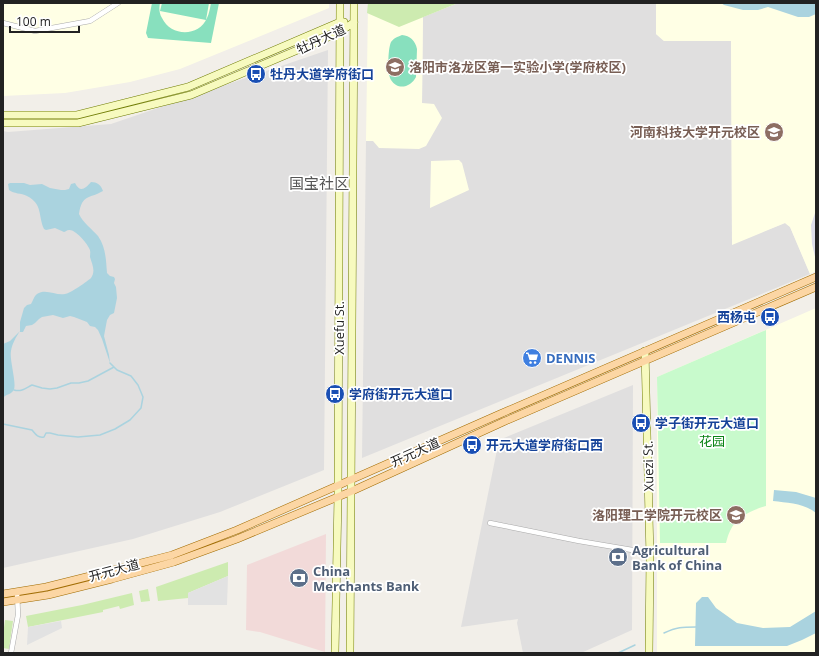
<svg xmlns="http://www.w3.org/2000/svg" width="819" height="656" font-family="'Open Sans','Noto Sans SC',sans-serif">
<rect width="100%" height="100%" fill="#f2efe9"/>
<!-- residential -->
<path fill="#e0dfdf" d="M458,3H656V34L664,41H731L732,244L785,223L790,227L810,274L362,458L366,141H373L422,104L423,17Z
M328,50L324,470L220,512L133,539L3,568V131L8,132L111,124Z
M633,385L632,630L581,653H523L517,623L518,619L461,627L499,440Z"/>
<!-- commercial -->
<path fill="#f2dad9" d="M326,534L325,652L260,632L246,630L247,565Z"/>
<!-- education -->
<path fill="#ffffe5" d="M3,3H329V8L180,69L130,82L65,93L3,96Z
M368,3H458L423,17L422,103L434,104L442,118L426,146L419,149L379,148L373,141H366Z
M656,3H816V271L810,274L790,227L785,223L732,245L731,41H664L656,34Z
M459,160L462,163L469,190L430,208L431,161Z
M816,308V653H657V377Z"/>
<!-- grass -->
<path fill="#cdebb0" d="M368,3H458L399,27L367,13Z
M228,562V576L188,593V598L158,601L156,587Z
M148,589L150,601L141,602L139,591Z
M132,593L134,605L120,609L119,606L103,610V612L28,627L26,616L82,605Z
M5,620L13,621L9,649L3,648V635Z"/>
<!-- park -->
<path fill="#c8facc" d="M766,330V506C752,510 736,517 730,531C728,535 727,539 726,543H660L657,377Z"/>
<!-- pitch -->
<path fill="#88e0be" d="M152,3H160C159,8 159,13 162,18C171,37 199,37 207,18C209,14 210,8 211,3H219L211,43L148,38L146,33Z
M162,3H209L206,20L160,11Z
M402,35C410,36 415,40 417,49L416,77C411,87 398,91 391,80C387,74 388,48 391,42C394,38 397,37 402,35Z"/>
<!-- parking -->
<path fill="#e2e2e2" d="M228,576L227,605H188V593Z
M61,621L62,628L27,645L28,627Z"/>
<!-- plaza -->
<path fill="#dddde8" d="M816,210V261L812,244L811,225Z"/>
<!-- water -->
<path fill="#aad3df" d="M721,3H816V14L809,17H798L768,7L758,10H743L724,5Z
M91,182C97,182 101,185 103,191C89,199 82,194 79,214C83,223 92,229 98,236C106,247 106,261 107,273L110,276L114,277L115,279L114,283L116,287L117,298L114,313L110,315L107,320L104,336L109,355L110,363L102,339L98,330L95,327L90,326L87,322L74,317L70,316L63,318L53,315L42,317L39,319L35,323L32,325L26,326L23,332H20V322L24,308L27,305L31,304C33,301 34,296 37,294C46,288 56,296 65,294C69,294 88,281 91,278C96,271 92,264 90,257C90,254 91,251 89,248C87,243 75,229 69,230C67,230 65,232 64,232L55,228L46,230L44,229C38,216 43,204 27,196C21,193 14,194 9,190L8,184L10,183H24L30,185L42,184L50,188L61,190H65L69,189L71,184L75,183C80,193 85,189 91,182Z
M20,331C16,337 12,344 11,351C9,360 18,386 13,391C10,395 6,394 3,398V344L10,341Z
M774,490L796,492L816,498V513C804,503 788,503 773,501Z
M702,597H708L716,608L737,623L763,628L790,627L816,611V633L802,640L787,646H695L696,603Z"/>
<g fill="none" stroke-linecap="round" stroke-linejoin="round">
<!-- stream -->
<path stroke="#aad3df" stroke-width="1.5" d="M14,390C22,392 26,388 32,385L42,388L50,389L57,388L71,383H79L88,381L114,367
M3,424L32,430C36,435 38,438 44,437L46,433H50L58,435L78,437L100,435L115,429L130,420L141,408L143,397L138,385L131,376L117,370L110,363
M664,633C677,627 682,627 696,627
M618,653L635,645"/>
<defs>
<path id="street" d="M3,23L35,31L90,21L118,3
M490,523L579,541L650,553
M11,653L18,615L17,592"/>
<path id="secondary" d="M3,115H77L188,87L340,22H344
M3,123H78L191,95L340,32L354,22
M645,351L650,557L649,653
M335,653L338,496L340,3
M350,653L354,3"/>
<path id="primary" d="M3,594L46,587L110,571L172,555L237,530L500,414L816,277
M3,602L48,595L112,579L174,562L237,539L352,491L503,422L816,287"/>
</defs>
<!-- street casing -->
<use href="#street" stroke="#a9a9a9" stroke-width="5.5"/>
<!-- secondary casing -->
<use href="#secondary" stroke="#707d05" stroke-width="8"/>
<!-- primary casing -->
<use href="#primary" stroke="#a06b00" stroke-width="8"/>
<!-- street -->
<use href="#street" stroke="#fff" stroke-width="4.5"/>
<!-- secondary -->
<use href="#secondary" stroke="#f7fabf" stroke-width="7"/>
<!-- primary -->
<use href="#primary" stroke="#fcd6a4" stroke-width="7"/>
</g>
<!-- icons -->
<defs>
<symbol id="school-disc" viewBox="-11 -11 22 22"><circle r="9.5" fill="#8d6e63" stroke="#fff"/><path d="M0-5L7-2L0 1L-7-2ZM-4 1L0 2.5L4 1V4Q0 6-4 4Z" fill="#fff"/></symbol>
<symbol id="bus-disc" viewBox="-11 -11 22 22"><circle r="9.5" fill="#1a4fb4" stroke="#fff"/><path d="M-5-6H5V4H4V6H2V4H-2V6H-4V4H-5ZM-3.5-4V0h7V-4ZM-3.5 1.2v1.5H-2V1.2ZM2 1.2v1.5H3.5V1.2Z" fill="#fff"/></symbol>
<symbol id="university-disc" viewBox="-11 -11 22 22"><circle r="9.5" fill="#8d6e63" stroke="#fff"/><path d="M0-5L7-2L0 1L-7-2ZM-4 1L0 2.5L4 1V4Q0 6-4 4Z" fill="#fff"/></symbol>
<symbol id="supermarket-disc" viewBox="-11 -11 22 22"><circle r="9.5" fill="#3f7fe0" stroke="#fff"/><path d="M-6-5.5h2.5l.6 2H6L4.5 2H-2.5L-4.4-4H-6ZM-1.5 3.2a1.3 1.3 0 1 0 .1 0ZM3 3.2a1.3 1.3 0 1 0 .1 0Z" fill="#fff"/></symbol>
<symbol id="bank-disc" viewBox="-11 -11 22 22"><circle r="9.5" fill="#5c6f8a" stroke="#fff"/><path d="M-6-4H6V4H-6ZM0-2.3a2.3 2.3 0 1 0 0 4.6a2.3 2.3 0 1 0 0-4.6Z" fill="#fff"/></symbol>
</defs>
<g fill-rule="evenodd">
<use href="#school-disc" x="384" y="56" width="22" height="22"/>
<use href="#bus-disc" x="245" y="63" width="22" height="22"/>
<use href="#university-disc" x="763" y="121" width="22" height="22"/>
<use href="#bus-disc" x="759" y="306" width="22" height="22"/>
<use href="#supermarket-disc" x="521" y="347" width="22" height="22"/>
<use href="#bus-disc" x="324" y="383" width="22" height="22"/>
<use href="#bus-disc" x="630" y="412" width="22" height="22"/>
<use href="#bus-disc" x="461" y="434" width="22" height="22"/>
<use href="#university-disc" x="725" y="504" width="22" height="22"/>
<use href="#bank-disc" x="607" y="546" width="22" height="22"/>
<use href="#bank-disc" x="288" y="567" width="22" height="22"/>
</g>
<g text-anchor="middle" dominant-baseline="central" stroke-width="3.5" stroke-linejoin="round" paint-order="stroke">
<!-- street labels -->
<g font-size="13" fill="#222" stroke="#fff">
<text transform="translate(321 39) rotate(-25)">牡丹大道</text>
<text transform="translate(339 328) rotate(-90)">Xuefu St.</text>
<text transform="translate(415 452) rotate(-24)">开元大道</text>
<text transform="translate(648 466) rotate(-91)">Xuezi St.</text>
<text transform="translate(114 570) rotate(-15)">开元大道</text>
</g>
<!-- education labels -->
<g font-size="13" font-weight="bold" fill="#785e54" stroke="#fff" text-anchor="end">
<text x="409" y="67" text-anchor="start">洛阳市洛龙区第一实验小学(学府校区)</text>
<text x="760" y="132">河南科技大学开元校区</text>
<text x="722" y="515">洛阳理工学院开元校区</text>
</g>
<!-- transit labels -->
<g font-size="13" font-weight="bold" fill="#164399" stroke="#fff" text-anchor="start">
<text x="270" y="74">牡丹大道学府街口</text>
<text x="756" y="317" text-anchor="end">西杨屯</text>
<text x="349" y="394">学府街开元大道口</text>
<text x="655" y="423">学子街开元大道口</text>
<text x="486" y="445">开元大道学府街口西</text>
</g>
<!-- shop labels -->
<g font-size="13" font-weight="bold" fill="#366cbe" stroke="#fff" text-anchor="start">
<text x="546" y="358">DENNIS</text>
</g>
<!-- park labels -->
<g font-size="13" fill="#0c8416" stroke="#fff">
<text x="712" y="441">花园</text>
</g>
<!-- service labels -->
<g font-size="13" font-weight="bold" fill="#4e5e75" stroke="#fff" text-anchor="start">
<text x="632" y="550">Agricultural<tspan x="632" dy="15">Bank of China</tspan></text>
<text x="313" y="571">China<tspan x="313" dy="15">Merchants Bank</tspan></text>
</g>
<!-- quarter labels -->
<g font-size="15" fill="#555" stroke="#fff">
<text x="319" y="183">国宝社区</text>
</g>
</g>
<!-- border -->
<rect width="819" height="656" fill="none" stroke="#222222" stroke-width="8"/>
<!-- scale -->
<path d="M10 26v6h69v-6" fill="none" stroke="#222222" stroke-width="2"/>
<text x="16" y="26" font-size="12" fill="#222222" stroke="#ffffff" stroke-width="3" paint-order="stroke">100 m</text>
</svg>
